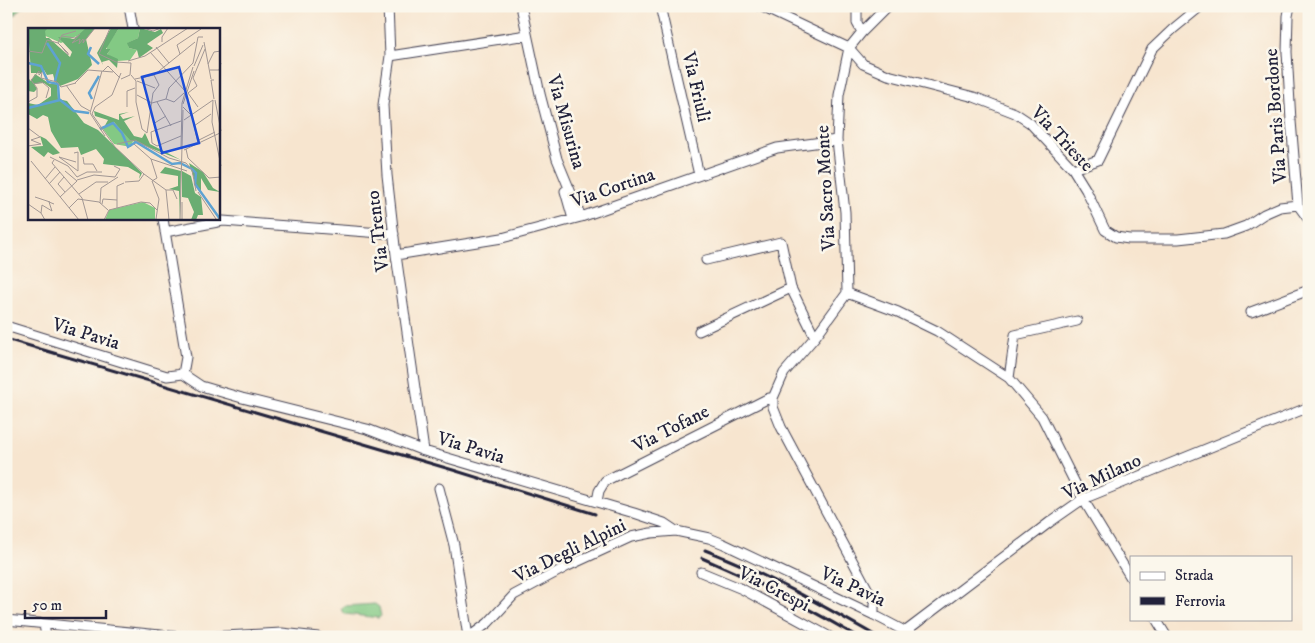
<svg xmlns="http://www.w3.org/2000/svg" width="1315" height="643" font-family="'IM FELL DW Pica',serif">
<rect width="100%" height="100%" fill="#fbf7ec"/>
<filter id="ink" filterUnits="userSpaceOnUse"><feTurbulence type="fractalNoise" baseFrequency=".02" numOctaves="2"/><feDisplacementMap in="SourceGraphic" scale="10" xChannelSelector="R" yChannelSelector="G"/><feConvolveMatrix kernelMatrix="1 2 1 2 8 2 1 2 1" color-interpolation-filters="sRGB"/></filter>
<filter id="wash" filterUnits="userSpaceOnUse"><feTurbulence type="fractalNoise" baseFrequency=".0096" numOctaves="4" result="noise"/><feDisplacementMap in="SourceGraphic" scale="20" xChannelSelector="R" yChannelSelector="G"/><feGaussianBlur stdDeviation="1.12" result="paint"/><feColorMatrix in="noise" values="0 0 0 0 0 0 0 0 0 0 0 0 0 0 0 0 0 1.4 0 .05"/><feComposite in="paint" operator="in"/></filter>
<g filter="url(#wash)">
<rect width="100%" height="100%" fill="#f7e5cf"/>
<!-- green -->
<path fill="#83c984" stroke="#527660" d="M375,604L379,607L381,616L379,618L345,614L341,610L344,606Z"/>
<!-- forest -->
<path fill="#6aad72" stroke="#466856" d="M6,6H24L6,23Z"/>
</g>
<g filter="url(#ink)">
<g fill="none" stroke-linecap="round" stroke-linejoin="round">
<defs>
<path id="minor" d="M129,6L133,29
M388,6L390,56L383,105L387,175L396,255L424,451
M521,6L540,94L557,159L581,217
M660,6L699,175
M760,6L849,48L863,64L888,75L974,97L1015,113L1030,123L1073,169L1086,190L1105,230L1116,237L1129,239H1178L1224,234L1246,226L1264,214L1280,207L1298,205
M857,6V23L862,32
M1290,6L1288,16L1287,52L1291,121L1298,205L1309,220
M390,56L527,35
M1073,169L1098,160L1152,49L1173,29L1201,6
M565,191L573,219
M163,219L186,357L183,374
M165,232L223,221L394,234
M396,255L502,238L581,217L777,148L837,140
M706,260L781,242L791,288L815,337
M847,293L898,312L937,331L1009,378L1042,417L1083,499L1131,578
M1251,312L1309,290
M6,326L167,376L183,374
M699,331L791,288
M183,374L201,386L242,398L367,429L424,451L634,513L664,523L676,531L709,538L724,544L874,615L916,637
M1009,378L1015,335L1077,321
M439,488L454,545L468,637
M597,501L599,491L605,481L769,398H773
M701,572L742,589L830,637
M874,615V601L781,427L773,407V398L784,373L815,337L847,293L845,212L837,140L839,95L849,48L862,32L888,6
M1156,619L1167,637
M6,620L181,637
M44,624L46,637
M906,631L1050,522L1083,499L1309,407
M6,636V637
M205,637L282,633L318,637
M469,637L488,623L514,595L568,566L631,537L651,533L676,531"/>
</defs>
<!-- minor casing -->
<use href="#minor" stroke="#423f51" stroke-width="11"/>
<!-- minor -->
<use href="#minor" stroke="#fff" stroke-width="9"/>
<!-- rail -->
<path stroke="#22223b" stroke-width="3" d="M6,339L453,470L595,514
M705,550C765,573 822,605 878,637
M702,558C756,581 807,607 858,637"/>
</g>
</g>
<g text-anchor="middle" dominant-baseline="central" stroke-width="5" stroke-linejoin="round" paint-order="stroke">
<!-- street labels -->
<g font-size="19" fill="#22223b" stroke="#fbf7ec">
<text transform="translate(696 87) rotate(77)">Via Friuli</text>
<text transform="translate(1276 116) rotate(-94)">Via Paris Bordone</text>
<text transform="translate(566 122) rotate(74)">Via Misurina</text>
<text transform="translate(1062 139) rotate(47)">Via Trieste</text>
<text transform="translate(613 188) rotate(-19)">Via Cortina</text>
<text transform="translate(826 188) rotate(-93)">Via Sacro Monte</text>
<text transform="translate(378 231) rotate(-97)">Via Trento</text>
<text transform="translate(86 334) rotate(17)">Via Pavia</text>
<text transform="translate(671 429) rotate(-27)">Via Tofane</text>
<text transform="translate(471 448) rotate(17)">Via Pavia</text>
<text transform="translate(1102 477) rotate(-25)">Via Milano</text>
<text transform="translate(570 551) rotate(-26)">Via Degli Alpini</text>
<text transform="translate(853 587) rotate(25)">Via Pavia</text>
<text transform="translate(774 589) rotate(27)">Via Crespi</text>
</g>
</g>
<!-- overview -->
<g transform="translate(28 28)">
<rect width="192" height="192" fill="#f7e5cf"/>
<path d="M0,0H67L33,15ZM91,0H112L110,10L100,15L101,20L109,22L102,32L90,33L79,26L83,21L79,22V18ZM81,94H86L105,113L103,119L86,116L75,101ZM115,174L127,180V192H77L81,182Z" fill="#83c984"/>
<path d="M0,0H20L17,3L18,10H21L42,29L44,24L30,9L46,11L58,0H67L58,11L64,37L50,51L32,58L27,54L25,46L19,47L16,42L13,45H3ZM83,0H91L78,21H83L79,26L90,31L89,40L81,32L74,34L75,37L69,25ZM112,0L127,4L133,1L135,5L119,16L125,20L111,30L109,22L101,20L99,15L110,10ZM7,46L22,56L29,55L30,71L39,73L56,95L70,102L114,145L111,151L112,146L100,139L75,136L76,131L68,121L53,127L50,119L33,120L23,103L20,89L15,87L9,91L0,86V75L10,77L23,68V60L16,55L6,56L9,61L6,64L0,63V50L3,53ZM66,83L91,92V86L101,84L92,87L95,91L107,88L96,93L106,108L114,110L117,105L122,116L153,132L102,112L86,94L75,101L80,92L67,88ZM12,108L18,111L32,125L25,127L20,124L16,129L3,119L15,118ZM161,135L175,144L185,160L192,164L180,162L173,150V164L168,157ZM137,139L153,143L152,192L151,163L141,161L150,158V148L132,145ZM154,143L163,148L167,165L173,169L175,187H170L168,192H163L166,184L160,170L154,169Z" fill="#6aad72"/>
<path fill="none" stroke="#5ea2d2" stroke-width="2.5" d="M19,15L32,35L27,53M63,19L60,26L71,36M0,35L13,38L20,54L30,56L31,71L46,83L61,85M64,71L61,65L71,48M0,80L32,72M72,101L85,95L94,105L100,119L108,114L144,136L152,135L164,141L168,145L167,156L192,191"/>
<path fill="none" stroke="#a29794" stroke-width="1" d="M82,0L71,26L88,34L103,35L102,47L93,51M115,0L125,3L133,0M33,8L47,10L52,6L44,15L52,11L51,16L55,11M56,11L55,15L67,0M134,14V9L140,0M176,14L183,51M30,15L40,25V27L34,19M30,15L34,7L48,3M128,19L141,35M0,23L14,25L19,12L30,15M122,24L157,63M152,26L149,17L173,1M100,33L117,28L160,0M180,36L186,24L193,23M166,38L175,17M182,42H191L193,35M74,43L62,85L77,108M75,43L80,38L92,50M93,45L84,67L67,79L64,86L87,119L116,146L138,162L141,192M103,47L108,53V74L114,101L119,105M107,51L126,47L167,14M186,52H183L186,71M109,53L127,60M47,55L60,42L85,44M6,56L14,54L21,60L18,70M38,57L53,78L62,83M109,67L124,75L138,71L146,74L156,65M138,71L141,60L165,35L170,9H175M185,72L184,94L193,138M187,72L193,103M0,74L9,69V60L3,52L11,43V47L14,44L13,50L29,54L33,59L48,55M129,74L143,98M155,76L166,43M99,79V63L107,60M155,79L164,88L170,115M170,79L160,65L169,58L165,50L177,21M156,92L185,72M125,96L138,88M166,98L183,86M0,100L12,109L3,112L13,116L0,118M123,104L124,115L129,118L153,108M123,104L153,93M119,105L125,65L131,57L126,47M169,113L187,104M89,116L107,112L141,130L158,135L164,142L168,163M106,116L123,131M153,121L154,75L165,39M158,121L160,130L181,150L193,149M156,122L192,105M46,125L50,124V143L31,129L48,134M22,129L40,138L49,149M55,129L56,136H65L69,143M26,132L24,135L54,170L60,192M3,133L51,192M37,143L49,153M36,149L30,156L37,164M49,149L59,144H74M17,151L27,139M49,152L66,147L87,149L92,141L86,138M97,154L111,153L116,146M21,156L32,144M138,162H145L149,171M170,164L188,191M51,166L68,154H80M7,169L22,174M32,169L49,153M72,175L73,160L90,149M0,176L13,185M74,176L75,171L89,172M41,180L50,171L71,174L80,182M89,180V158L96,155M128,191L131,171L124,153L129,150L123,131L159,143M17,192L13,185L14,177L24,183L21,174L26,176M76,192L81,182L113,174L122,175L129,182M152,192L155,82M154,192V174"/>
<path fill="#1d4ed8" fill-opacity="0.15" stroke="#1d4ed8" stroke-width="2.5" d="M151,39L171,115L134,125L114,49Z"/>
<rect width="192" height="192" fill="none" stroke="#22223b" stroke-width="2.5"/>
</g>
<!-- margin -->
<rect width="1315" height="643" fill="none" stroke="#fbf7ec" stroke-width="25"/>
<!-- legend -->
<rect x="1130" y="556" width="162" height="65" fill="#fbf7ec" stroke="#a4a2a5"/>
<rect x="1140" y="572" width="25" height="8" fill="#ffffff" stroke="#a4a2a5"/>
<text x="1175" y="580" font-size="15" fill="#22223b">Strada</text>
<rect x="1140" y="597" width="25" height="8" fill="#22223b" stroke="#a4a2a5"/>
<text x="1175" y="606" font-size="15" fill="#22223b">Ferrovia</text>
<!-- scale -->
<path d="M25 610v8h81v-8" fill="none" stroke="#22223b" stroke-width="2.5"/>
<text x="32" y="610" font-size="15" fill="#22223b" stroke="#fbf7ec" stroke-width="4" paint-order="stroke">50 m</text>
</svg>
